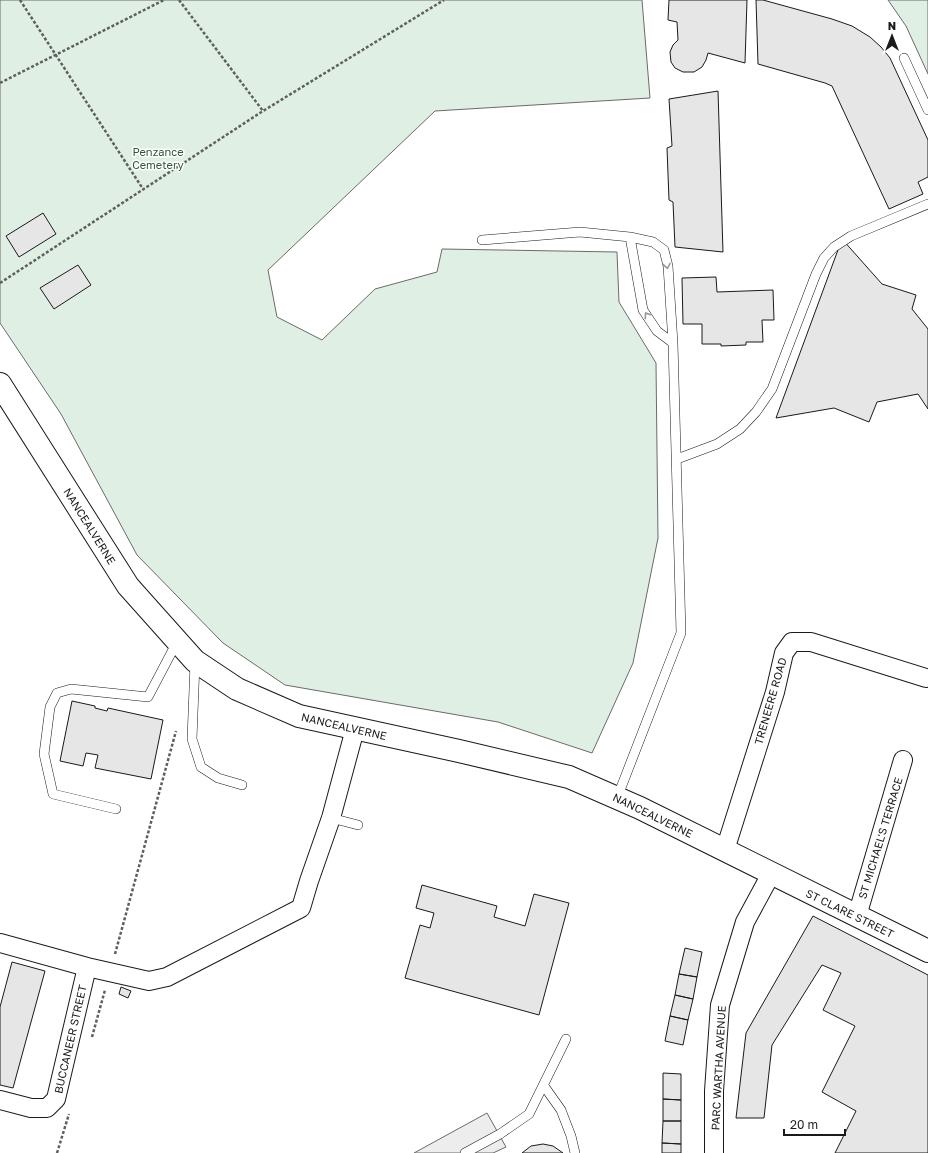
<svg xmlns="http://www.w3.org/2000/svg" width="928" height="1153" font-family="'Golos Text',sans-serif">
<rect width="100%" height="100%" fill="#fff"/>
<!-- green -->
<path fill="#e0efe3" stroke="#6a6a6a" d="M0,0H642L650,98L435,111L268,270L277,317L322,340L375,289L437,272L442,249L617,252L619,302L656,363L658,538L633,663L592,753L498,722L285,685L223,643L137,555L61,414L0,323Z
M888,0H928V74L906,26Z"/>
<!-- parking -->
<path fill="#ededed" stroke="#6a6a6a" d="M487,1113L506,1147L493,1153H414Z"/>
<!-- building -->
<path fill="#e6e6e6" stroke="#1a1a1a" d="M669,0H747L745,63L708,53L706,60L702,67L694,72H683L675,68L671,62L670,52L673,45L678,40L677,22L668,20Z
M756,0H763L832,19L852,26L870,37L881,47L890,58L928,140V177L918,182L923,194L889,209L832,86L825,83L758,64Z
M718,91L723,252L675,247L673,202L669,200L667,148L672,146L669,99Z
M43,213L56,234L19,257L6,236Z
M842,239L882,284L916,295L912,309L928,329V409L918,394L877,402L869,422L834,408L776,418Z
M78,265L91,285L54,309L40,288Z
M716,277L717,292L773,290L774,320H762L763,342H746V345L721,346V344H702V324H683L682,278Z
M72,701L95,706V708L107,711L108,708L163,720L151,779L95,768L98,755L86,753L83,766L60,761Z
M422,885L497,906L494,917L525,926L534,894L569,903L539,1015L405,978L420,925L430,928L434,913L416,908Z
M813,916L928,975V1153H835L856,1111L822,1092L855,1026L823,1010L841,973L822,965L772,1045L764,1118H736L746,1033Z
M685,948L702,952L697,977L679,974Z
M12,962L45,971L13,1088L0,1085V1007Z
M679,974L697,977L693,999L675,995Z
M121,987L131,991L128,998L119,994Z
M675,995L693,999L688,1020L670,1016Z
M670,1016L688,1020L683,1045L665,1041Z
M663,1073L681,1074V1100L663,1099Z
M663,1099L681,1100V1121H663Z
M663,1121H681V1144L662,1143Z
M662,1143L681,1144V1153H662Z
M543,1144L553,1146L563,1153H522L531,1146Z"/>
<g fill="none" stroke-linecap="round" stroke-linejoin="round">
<defs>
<path id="lane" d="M904,58L928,110
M630,237L643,310L657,331L673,343
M482,240L580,232L630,237L653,242L664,250L668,266L673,343L681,633L617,798
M677,459L717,444L740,429L756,412L772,389L816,274L824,258L834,247L851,236L928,204
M195,663L192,739L201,767L218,778L242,785
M116,809L53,794L44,754L50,707L57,693L71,689L148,697L177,642
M331,818L358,825
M544,1086L561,1110L571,1136L575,1153
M465,1153L500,1134L529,1114L566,1039"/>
<path id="street" d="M725,850L775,692L784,653L792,642H811L926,678
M857,916L903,760
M0,943L87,967L149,981L167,977L301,908L309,881L331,818L355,729
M0,1100L31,1108H47L56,1099L87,967
M714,1153V1091L720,1005L745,922L771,874"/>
<path id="secondary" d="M0,384L128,586L195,661L237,689L299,716L459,751L569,777L640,808L928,951"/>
</defs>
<!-- lane casing -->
<use href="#lane" stroke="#1a1a1a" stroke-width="10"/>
<!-- street casing -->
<use href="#street" stroke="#1a1a1a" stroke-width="20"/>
<!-- secondary casing -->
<use href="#secondary" stroke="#1a1a1a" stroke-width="24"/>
<!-- path -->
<path stroke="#5f5f5f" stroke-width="2.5" stroke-dasharray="3 2" stroke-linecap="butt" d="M20,0L143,189
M179,0L263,111
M0,83L164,0
M0,283L263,111L444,0
M115,954L176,731
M92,1037L105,990
M57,1153L69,1114"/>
<!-- lane -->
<use href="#lane" stroke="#fff" stroke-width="9"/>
<!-- street -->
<use href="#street" stroke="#fff" stroke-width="18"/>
<!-- secondary -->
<use href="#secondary" stroke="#fff" stroke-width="22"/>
</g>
<!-- one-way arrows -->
<defs><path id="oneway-chevron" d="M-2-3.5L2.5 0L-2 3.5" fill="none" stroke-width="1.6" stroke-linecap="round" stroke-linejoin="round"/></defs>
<g stroke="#989898">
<use href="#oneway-chevron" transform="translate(667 266) rotate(80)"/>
<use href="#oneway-chevron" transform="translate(647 315) rotate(-123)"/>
</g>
<g text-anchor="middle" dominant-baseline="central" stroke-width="3" stroke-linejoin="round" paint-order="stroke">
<!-- park labels -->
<g font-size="11" fill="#2b5a34" stroke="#fff">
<text x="158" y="151">Penzance<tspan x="158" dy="13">Cemetery</tspan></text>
</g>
<!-- street labels -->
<g font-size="11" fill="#1a1a1a" stroke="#fff">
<text transform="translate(90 526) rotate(58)">NANCEALVERNE</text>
<text transform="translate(770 701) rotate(-74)">TRENEERE ROAD</text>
<text transform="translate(344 726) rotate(13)">NANCEALVERNE</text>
<text transform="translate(653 815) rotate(26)">NANCEALVERNE</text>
<text transform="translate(880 838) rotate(-73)">ST MICHAEL'S TERRACE</text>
<text transform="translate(850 913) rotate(26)">ST CLARE STREET</text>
<text transform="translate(70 1039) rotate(-77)">BUCCANEER STREET</text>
<text transform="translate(718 1068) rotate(-87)">PARC WARTHA AVENUE</text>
</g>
</g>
<!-- north arrow -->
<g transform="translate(892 36)" stroke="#ffffff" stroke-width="3" paint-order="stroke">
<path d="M0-3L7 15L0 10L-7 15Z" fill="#1a1a1a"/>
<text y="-6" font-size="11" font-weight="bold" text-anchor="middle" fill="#1a1a1a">N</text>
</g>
<!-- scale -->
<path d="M784 1129v6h61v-6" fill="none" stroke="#1a1a1a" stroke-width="2"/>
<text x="790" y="1129" font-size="12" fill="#1a1a1a" stroke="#ffffff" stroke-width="3" paint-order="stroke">20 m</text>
</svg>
